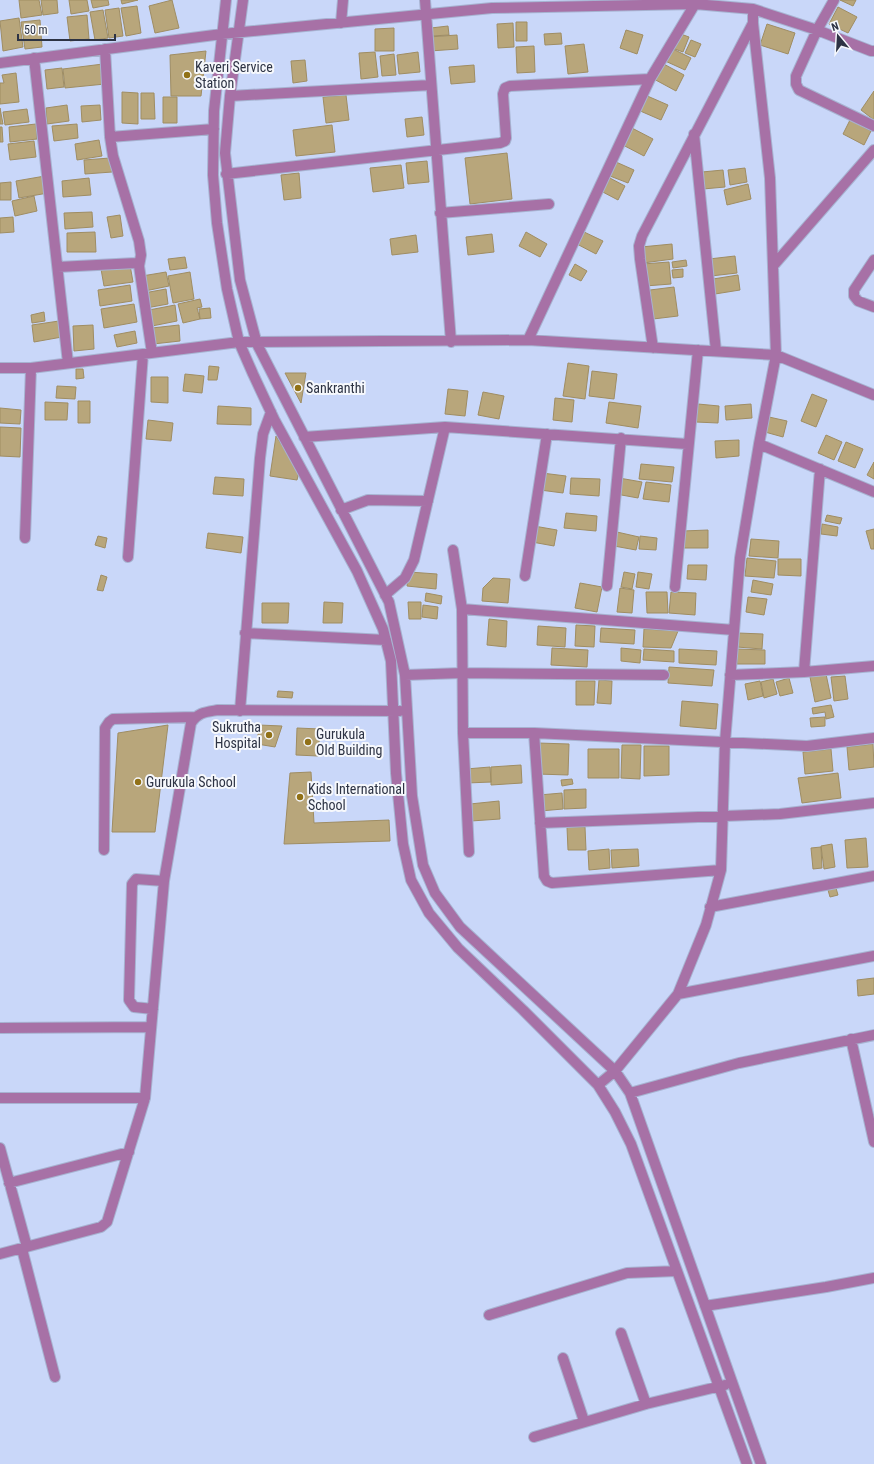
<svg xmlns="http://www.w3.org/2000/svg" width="874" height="1464" font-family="'Roboto Condensed',sans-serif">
<rect width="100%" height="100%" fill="#c9d7f9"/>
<!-- building -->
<path fill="#b8a67b" stroke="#9f8d63" d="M19,0H39L42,15L21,18Z
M41,0H57L58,13L43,15Z
M69,0H87L89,11L71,14Z
M91,0H108L109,5L93,8Z
M121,0H138L122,4Z
M172,0L179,28L155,33L149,6Z
M840,0H856L853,6Z
M137,6L141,33L126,36L121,8Z
M838,7L857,17L848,33L829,24Z
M119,8L123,36L109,38L105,10Z
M103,10L108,38L95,40L90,12Z
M87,15L89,39L70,41L67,17Z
M19,18L23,47L3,51L0,21Z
M40,20L42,47L25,49L21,22Z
M516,22H527V41H516Z
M513,23L514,47L498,48L497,24Z
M767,24L795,33L788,54L760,45Z
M448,26L449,35L431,36V28Z
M394,28V51H375V29Z
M626,30L643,35L637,54L620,48Z
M561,33L562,44L545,45L544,34Z
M678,33L689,37L683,52L672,48Z
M457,35L458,49L430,51L429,37Z
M691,40L701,44L695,57L685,53Z
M584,44L588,72L568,74L565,46Z
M534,46L535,72L517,73L516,47Z
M669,47L691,58L685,70L663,60Z
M206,51L201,96H171L170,55Z
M375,52L378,77L361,79L359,53Z
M418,52L420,72L399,74L397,55Z
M394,54L396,75L382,76L380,56Z
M305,60L307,81L293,83L291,61Z
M660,62L684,75L676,91L652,78Z
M103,64L105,84L65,88L63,69Z
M474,65L475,82L451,84L449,67Z
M62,68L64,87L47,89L45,70Z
M16,73L19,102L0,104V83H4L2,75Z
M874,91V120L861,110Z
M122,92L138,93V124L122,123Z
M141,93H154L155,119H141Z
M346,95L349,120L326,123L323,97Z
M645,95L668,105L661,120L638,110Z
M163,97H177V123H163Z
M67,105L69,121L47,124L46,108Z
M100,105L101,120L82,122L81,106Z
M0,108L3,124H0Z
M27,109L29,122L5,125L3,112Z
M422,117L424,135L407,137L405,119Z
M850,120L871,131L864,145L843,134Z
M36,124L37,139L10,142L9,127Z
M77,124L78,138L54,141L52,126Z
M332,125L335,152L296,156L293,130Z
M0,127H2L3,142H0Z
M630,127L653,139L644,156L621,144Z
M99,140L102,156L77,160L75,144Z
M34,141L36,157L10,160L8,144Z
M507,153L512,199L470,204L465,158Z
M110,158L112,172L85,174L84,160Z
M427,161L429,182L408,184L406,163Z
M616,162L634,170L628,183L610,176Z
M401,165L404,188L373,192L370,168Z
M745,168L747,182L730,185L728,170Z
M723,170L725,187L703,189L702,172Z
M299,173L301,198L284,200L281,175Z
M45,176L48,193L19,198L16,181Z
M606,176L625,186L618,200L599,190Z
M89,178L91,195L63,197L62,181Z
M11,182V200H0V183Z
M748,184L751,199L727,205L724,190Z
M34,196L37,211L15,216L12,201Z
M92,212L93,227L65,229L64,213Z
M120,215L123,236L111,238L107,217Z
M13,217L14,232L0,233V218Z
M582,231L603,241L596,254L575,243Z
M95,232L96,252H67V233Z
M526,232L547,244L540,257L519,246Z
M492,234L494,252L468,255L466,237Z
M416,235L418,252L392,255L390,239Z
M672,244L673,259L643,263L641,247Z
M735,256L737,273L711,276L709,259Z
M185,257L187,268L170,270L168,259Z
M686,260L687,266L673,268L672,262Z
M669,262L671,284L645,286L643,264Z
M575,264L587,271L581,281L569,275Z
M130,265L133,282L104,286L101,269Z
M683,269V277L673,278L672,270Z
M166,272L169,286L145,291L142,276Z
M190,272L194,299L173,303L168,276Z
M738,275L740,290L715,294L713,279Z
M130,285L132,301L100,306L98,290Z
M674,287L678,316L653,319L650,290Z
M166,289L168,304L146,308L144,293Z
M200,299L202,307L197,308L200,319L183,323L178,304Z
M134,304L137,322L104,328L101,309Z
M175,305L177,321L152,326L149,310Z
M210,308L211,318L200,319L199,309Z
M44,312L45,321L32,323L31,315Z
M59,321L62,337L34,342L32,325Z
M93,325L94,349L74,351L73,326Z
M179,325L180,341L153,344L152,328Z
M135,331L137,343L117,347L114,335Z
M568,363L589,366L585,399L563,396Z
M209,366L219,367L217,380H208Z
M76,369H83L84,378L76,379Z
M592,371L617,374L614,399L589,396Z
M285,373H306L301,403Z
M185,374L204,376L202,393L183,391Z
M151,377H168V403L151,402Z
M57,386L76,387L75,399L56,398Z
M448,389L468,391L465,416L445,414Z
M483,392L504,396L499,419L478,415Z
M812,394L827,400L816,427L801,421Z
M555,398L574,400L572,422L553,420Z
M78,401H90V423H78Z
M45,402L68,403L67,420H45Z
M609,402L641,406L638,428L606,423Z
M698,404L719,406L718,423L696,422Z
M751,404L752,418L726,420L725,406Z
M218,406L251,408V425L217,424Z
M0,408L21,410L20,424L0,423Z
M769,417L787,421L783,437L765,432Z
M148,420L173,423L171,441L146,439Z
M0,427L21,428L20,457L0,456Z
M826,435L842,442L834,460L818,453Z
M276,436L299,472L297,480L270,476Z
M739,440V456L716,458L715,441Z
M846,442L863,449L855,468L838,461Z
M874,462V479L867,475Z
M641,464L674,467L672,482L639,479Z
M542,473L566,476L563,493L540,490Z
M215,477L244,479L243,496L213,494Z
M571,478L600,479L599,496L570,494Z
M619,478L642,482L638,498L616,494Z
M646,482L671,485L669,502L643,499Z
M566,513L597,516L596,531L564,528Z
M827,515L842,518L840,524L825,521Z
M822,524L838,527L837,536L821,534Z
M534,526L557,530L554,546L532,542Z
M874,529V549H871L866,531Z
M708,530V548H683V531Z
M617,532L639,537L636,550L614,546Z
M208,533L243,537L241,553L206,548Z
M98,536L107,538L105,548L95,545Z
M640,536L657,538L656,550L639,549Z
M751,539L779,541L778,558L749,556Z
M747,558L776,561L774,578L745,576Z
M778,559H801V576L778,575Z
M688,565H707L706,580L687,579Z
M409,572L437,574L436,589L407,586Z
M624,572L635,574L632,589L621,587Z
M638,572L652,574L649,589L636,587Z
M101,575L107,577L103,591L97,590Z
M493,578L510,579L508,603L482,601L483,588Z
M753,580L773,584L771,595L751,592Z
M580,583L602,587L597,612L575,608Z
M620,588L634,590L632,613L617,612Z
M646,592H667L668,613H647Z
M671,592L696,593L695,615L669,613Z
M426,593L442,596L441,604L425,601Z
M748,597L767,599L764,615L746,612Z
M324,602L343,603L342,623H323Z
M408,602H421V619H409Z
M262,603H289L288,623H262Z
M423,605L438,607L437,619L422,617Z
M489,619L507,621L506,647L487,645Z
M576,625L595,626L594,647L575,646Z
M538,626L566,628L565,647L537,645Z
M601,628L635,630L634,644L600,642Z
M644,629L678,631L671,648L643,647Z
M738,633L763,634L762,649L737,647Z
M552,648L588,650L587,667L551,665Z
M621,648L641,650L640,663L621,661Z
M644,649L674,651V662L643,660Z
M679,649L717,651L716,665L679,663Z
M737,649L765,650V664H737Z
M669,667L714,670L712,686L668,683Z
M826,674L831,698L815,702L810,677Z
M845,676L848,699L834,701L831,677Z
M789,678L793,693L780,696L776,682Z
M773,679L777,694L764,698L761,682Z
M599,680L612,681L611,704L597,703Z
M576,681H595L594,705H576Z
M760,681L763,696L748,700L745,684Z
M278,691L293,692L292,698L277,697Z
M682,701L718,704L716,729L680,726Z
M831,705L834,717L826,719L825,712L813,714L812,708Z
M825,717V726L811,727L810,718Z
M168,725L155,832H112L118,733Z
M259,725L282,726L275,747L257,744Z
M297,728L320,729L318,756L296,755Z
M538,743L569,744L568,775L537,774Z
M873,744L874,767L849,770L847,747Z
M622,745H641L640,779L621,778Z
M644,746H669V775L644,776Z
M588,749H619V778H588Z
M831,749L833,771L805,774L803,752Z
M521,765L522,783L491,785V767Z
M490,767L491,782L467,783L466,769Z
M311,772L314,823L389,820L390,841L284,844L290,773Z
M838,773L841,798L802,803L798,778Z
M572,779L573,784L562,786L561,780Z
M586,789V808L564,809V790Z
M562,793L563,809L540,811L539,795Z
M499,801L500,819L471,821L470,804Z
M567,827H585L586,850H568Z
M866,838L868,867L847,868L845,840Z
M832,844L835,867L824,869L821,846Z
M821,847L822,868L813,869L811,848Z
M609,849L610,868L589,870L588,851Z
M638,849L639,866L612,868L611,850Z
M836,888L838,895L830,897L828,890Z
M874,978V994L858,996L857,980Z"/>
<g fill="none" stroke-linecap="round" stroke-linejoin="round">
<defs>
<path id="minor" d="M226,0L214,111L213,175L217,223L227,289L239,342L253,374L275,421L357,571L383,629L391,661L396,773L403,844L411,880L429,913L458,948L523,1010L598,1085L615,1112L631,1144L747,1464
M243,0L230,96L225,153L240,280L257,344L389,602L405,675L412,796L423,865L435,893L460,927L615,1071L630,1093L761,1464
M425,0L451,342
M834,0L817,30L796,76V84L799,90L874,126
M341,23L343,0
M105,49L110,137L113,156L139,241L141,255L139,266
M34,58L68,363
M0,63L222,34L492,8L695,4L753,9L817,30L871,51H874
M230,96L431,85
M694,134L716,351
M110,137L214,129
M226,174L500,143L505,141L506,138L503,94L505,88L510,86L650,79
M440,213L549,204
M874,260L854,290V296L858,301L874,307
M773,266L874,150
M58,267L136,263L139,266L152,353
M528,340L650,79L695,4
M653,348L640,259L639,246L642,236L753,23
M0,368H31L239,342L528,340L776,355L874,395
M304,437L445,427L687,444
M759,444L874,492
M341,510L368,500L428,501
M25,538L31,368
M453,550L462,609L463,733L469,852
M128,557L143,354
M525,576L547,434
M607,586L621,438
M675,587L698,350
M385,595L405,578L414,560L445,427
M462,609L734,630
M245,633L386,640
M804,672L820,469
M405,675L462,673L664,675
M730,675L804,672L874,666
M240,711L260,458L263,434L271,412
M463,733H534L807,746L874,738
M534,733L544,876L547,881L552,883L721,870
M540,823L780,814L874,803
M104,850L105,728L109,722L113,719L195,717
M710,907L874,876
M678,994L874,956
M153,1009L134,1007L129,1000L132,884L136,879L164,881
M0,1028L151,1027
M851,1039L874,1142
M598,1085L615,1071L678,994L706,925L721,870L725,742L740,558L759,444L776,355L770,178L753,23V9
M630,1093L739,1063L874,1035
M0,1098H145
M0,1148L27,1247
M9,1183L129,1152
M22,1249L55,1377
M0,1254L101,1227L107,1222L145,1098L164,881L191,723C198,712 206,712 218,710L400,711
M705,1306L826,1287L874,1278
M489,1315L627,1273L677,1271
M621,1333L646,1404
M563,1358L584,1421
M534,1437L646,1404L725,1385"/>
</defs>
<!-- minor casing -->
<use href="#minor" stroke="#a7b3d1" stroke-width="12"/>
<!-- minor -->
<use href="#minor" stroke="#a771a6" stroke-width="10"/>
</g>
<!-- markers -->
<g fill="#917117" stroke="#f6f8fc" stroke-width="1.5">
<circle cx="187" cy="75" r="4"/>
<circle cx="298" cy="388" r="4"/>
<circle cx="269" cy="735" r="4"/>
<circle cx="308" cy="742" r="4"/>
<circle cx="138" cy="782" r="4"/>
<circle cx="300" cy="797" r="4"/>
</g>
<g text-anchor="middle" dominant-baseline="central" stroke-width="4" stroke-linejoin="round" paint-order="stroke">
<!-- poi labels -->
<g font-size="14" fill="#2d3344" stroke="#f6f8fc" text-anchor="start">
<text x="195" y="67">Kaveri Service<tspan x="195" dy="16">Station</tspan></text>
<text x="306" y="388">Sankranthi</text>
<text x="261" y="727" text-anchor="end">Sukrutha<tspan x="261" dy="16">Hospital</tspan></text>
<text x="316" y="734">Gurukula<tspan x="316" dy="16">Old Building</tspan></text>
<text x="146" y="782">Gurukula School</text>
<text x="308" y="789">Kids International<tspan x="308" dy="16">School</tspan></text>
</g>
</g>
<!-- north arrow -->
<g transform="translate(838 36) rotate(342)" stroke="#f6f8fc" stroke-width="3" paint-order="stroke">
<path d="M0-3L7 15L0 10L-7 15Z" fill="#2d3344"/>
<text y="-6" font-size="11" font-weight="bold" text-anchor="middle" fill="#2d3344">N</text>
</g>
<!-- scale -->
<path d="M18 34v6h97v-6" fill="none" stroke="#2d3344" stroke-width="2"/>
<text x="24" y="34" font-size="12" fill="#2d3344" stroke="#f6f8fc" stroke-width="3" paint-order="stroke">50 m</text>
</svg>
